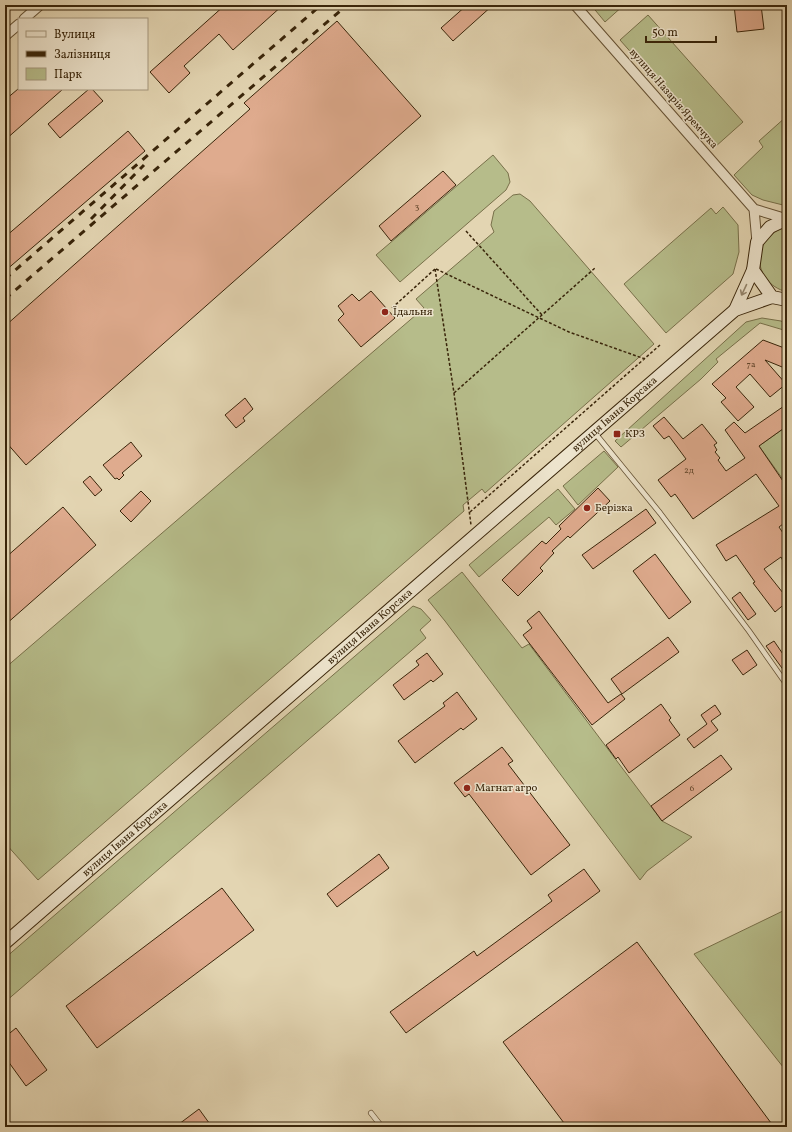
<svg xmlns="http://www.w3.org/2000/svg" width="792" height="1132" font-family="Vollkorn,serif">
<rect width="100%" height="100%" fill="#e3d5b2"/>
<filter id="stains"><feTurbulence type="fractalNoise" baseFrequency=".005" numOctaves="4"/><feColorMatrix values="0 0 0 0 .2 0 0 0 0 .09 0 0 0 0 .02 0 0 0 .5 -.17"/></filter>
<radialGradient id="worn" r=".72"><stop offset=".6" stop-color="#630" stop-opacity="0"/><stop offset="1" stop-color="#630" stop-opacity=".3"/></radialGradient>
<!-- green -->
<path fill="#b6bc8a" stroke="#78704a" d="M591,5H624L605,22Z
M648,15L743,122L715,147L620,40Z
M787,116V206L763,200L752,195L734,175L763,147L759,141Z
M493,155L508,173L510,182L506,190L400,282L376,255Z
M520,194L530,201L654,344L485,493L482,489L463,505L464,511L38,880L5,843V668L424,308L416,299L494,232L491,225L494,211L513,195Z
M723,207L738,225L739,252L733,274L666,333L624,284L711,208L716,214Z
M787,227V292C750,282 751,236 787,227Z
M762,318L781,321L787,324V331L760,323L716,359L718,362L701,379L621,447L615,441L746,322Z
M787,426V485L759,446Z
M604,451L618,467L578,505L563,486Z
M558,489L575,509L556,525L549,517L479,577L469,565Z
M462,572L522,648L529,644L662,821L692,837L647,871L640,880L445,621L428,600Z
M413,606L421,609L431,620L420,630L426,638L5,1002V958Z
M787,909V1072L694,954Z"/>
<!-- building -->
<path fill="#dfab8e" stroke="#39250a" d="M225,5H283L233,50L219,34L184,66L190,73L169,93L150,72Z
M467,5H493L453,41L441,28Z
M734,5H761L764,29L737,32Z
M337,21L421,116L26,465L5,441V326L250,109L244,103Z
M18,89H63L5,140V100Z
M89,89H92L103,101L60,138L48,124Z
M128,131L145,151L5,271V237Z
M443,171L456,185L391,241L379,226Z
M371,291L395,318L361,347L338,320L344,314L338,306L352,294L359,301Z
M763,340L787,349V369L765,360L786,384L770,397L750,374L736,387L754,407L738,421L721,402L726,398L712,384Z
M245,398L253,409L243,418L245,421L236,428L225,415Z
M787,404V426L759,446L787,487V521L779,527L787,539V569L781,557L764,569L787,598V602L775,612L753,583L755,582L736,555L726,561L716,545L779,506L756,474L693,519L675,494L671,497L658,480L686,459L669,436L664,439L653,426L664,417L683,439L702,424L717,443L714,445L717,450L715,452L720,458L718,460L726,471L745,458L725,430L734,422L745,433Z
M131,442L142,456L122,473L124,475L119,480L117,478L115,479L103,465Z
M90,476L102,490L95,496L83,482Z
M598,488L610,501L570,538L568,536L552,551L554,553L540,568L543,571L518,596L502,580L542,541L546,544L561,529L559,526Z
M141,491L151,501L131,522L120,511Z
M63,507L96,545L5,625V558Z
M646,509L656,523L593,569L582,555Z
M655,554L691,602L669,619L633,571Z
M740,592L756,614L748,620L732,598Z
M539,611L608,703L621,694L625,699L592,725L523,635L532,628L527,621Z
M668,637L679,652L622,694L611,679Z
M774,641L787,660V675L766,646Z
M747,650L757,665L743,675L732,660Z
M427,653L443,674L433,682L431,680L404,700L393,685L419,665L416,661Z
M457,692L477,719L463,730L461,728L415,763L398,741L445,706L443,703Z
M661,704L671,718L669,720L680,735L629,773L618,757L616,759L606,745Z
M715,705L721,714L711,721L718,730L694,748L687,739L707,724L701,715Z
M502,747L513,761L508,764L570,845L531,875L469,794L465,797L454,783Z
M721,755L732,769L662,821L651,806Z
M379,854L389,868L337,907L327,894Z
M584,869L600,891L406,1033L390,1012L474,951L477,956L552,901L548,895Z
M222,888L254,930L97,1048L66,1006Z
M637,942L774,1127H567L503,1042Z
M16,1028L47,1070L26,1086L5,1057V1037Z
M199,1109L212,1127H175Z"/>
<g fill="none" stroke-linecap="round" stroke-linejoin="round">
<defs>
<path id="lane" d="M594,432L660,513L749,631L787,685
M371,1113L382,1127"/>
<path id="street" d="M575,5L754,209L787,219
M24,19L40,5
M5,36L19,24
M754,209L757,242"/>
<g id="secondary">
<path d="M787,219L770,227L757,242L753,270L772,297L787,300"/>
<path d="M735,310L753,270"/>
<path id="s1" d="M5,943L735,310L772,297"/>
</g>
</defs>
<!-- lane casing -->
<use href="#lane" stroke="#645134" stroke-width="6"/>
<!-- street casing -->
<use href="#street" stroke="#645134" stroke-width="11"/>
<!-- secondary casing -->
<use href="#secondary" stroke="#39250a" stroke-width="14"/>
<!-- path -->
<path stroke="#39250a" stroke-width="1.5" stroke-dasharray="3 2" stroke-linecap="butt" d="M466,231L542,315
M435,269L454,393L471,525
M436,269L569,332L645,359
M392,308L435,269
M454,393L595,268
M470,512L660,345"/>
<!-- lane -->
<use href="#lane" stroke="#ede4cd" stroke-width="4.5"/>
<!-- street -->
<use href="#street" stroke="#ede4cd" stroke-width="9"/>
<!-- secondary -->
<use href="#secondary" stroke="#ede4cd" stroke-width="12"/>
<!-- rail -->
<path stroke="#39250a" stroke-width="3" stroke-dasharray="7 7" stroke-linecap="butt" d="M91,219L144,165
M5,279L321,5
M5,299L347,5"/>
</g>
<!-- one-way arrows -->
<defs><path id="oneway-shaft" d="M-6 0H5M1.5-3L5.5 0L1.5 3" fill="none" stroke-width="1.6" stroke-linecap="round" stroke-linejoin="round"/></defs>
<use stroke="#93846c" href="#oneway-shaft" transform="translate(744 290) rotate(115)"/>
<!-- markers -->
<g fill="#8f2418" stroke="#ede4cd" stroke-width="1.5">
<circle cx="385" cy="312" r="4"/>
<rect x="613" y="430" width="8" height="8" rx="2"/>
<circle cx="587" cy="508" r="4"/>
<circle cx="467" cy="788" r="4"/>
</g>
<g text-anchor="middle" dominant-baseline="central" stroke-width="3" stroke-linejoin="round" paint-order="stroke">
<!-- number labels -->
<g font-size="9" fill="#62462b">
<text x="417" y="206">3</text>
<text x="751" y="364">7а</text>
<text x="689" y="470">2д</text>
<text x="692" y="788">6</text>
</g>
<!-- street labels -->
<g font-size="11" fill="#39250a" stroke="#ede4cd">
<text transform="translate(673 99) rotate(49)">вулиця Назарія Яремчука</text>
<text stroke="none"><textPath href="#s1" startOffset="807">вулиця Івана Корсака</textPath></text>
<text stroke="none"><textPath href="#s1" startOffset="483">вулиця Івана Корсака</textPath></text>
<text stroke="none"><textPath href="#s1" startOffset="159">вулиця Івана Корсака</textPath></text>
</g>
<!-- poi labels -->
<g font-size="11" fill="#39250a" stroke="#ede4cd" text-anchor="start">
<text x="393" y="312">Їдальня</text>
<text x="625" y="434">КРЗ</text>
<text x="595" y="508">Берізка</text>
<text x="475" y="788">Магнат агро</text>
</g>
</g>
<!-- margin -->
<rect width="792" height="1132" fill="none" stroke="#e3d5b2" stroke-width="20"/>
<rect x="6" y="6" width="780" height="1120" fill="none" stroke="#39250a" stroke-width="2"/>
<rect x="10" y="10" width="772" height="1112" fill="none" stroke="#39250a"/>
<!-- legend -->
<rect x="18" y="18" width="130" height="72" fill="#ede4cd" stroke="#a5987f"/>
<rect x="26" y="31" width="20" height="6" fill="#ede4cd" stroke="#a5987f"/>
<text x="54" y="38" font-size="12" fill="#39250a">Вулиця</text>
<rect x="26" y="51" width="20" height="6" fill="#39250a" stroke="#a5987f"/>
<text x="54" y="58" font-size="12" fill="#39250a">Залізниця</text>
<rect x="26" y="68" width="20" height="12" fill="#b6bc8a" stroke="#a5987f"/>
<text x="54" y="78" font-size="12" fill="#39250a">Парк</text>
<!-- scale -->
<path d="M646 36v6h70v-6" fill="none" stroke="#39250a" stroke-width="2"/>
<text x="652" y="36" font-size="12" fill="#39250a" stroke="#ede4cd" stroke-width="3" paint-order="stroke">50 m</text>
<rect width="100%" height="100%" filter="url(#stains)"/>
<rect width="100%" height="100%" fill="url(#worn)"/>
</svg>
